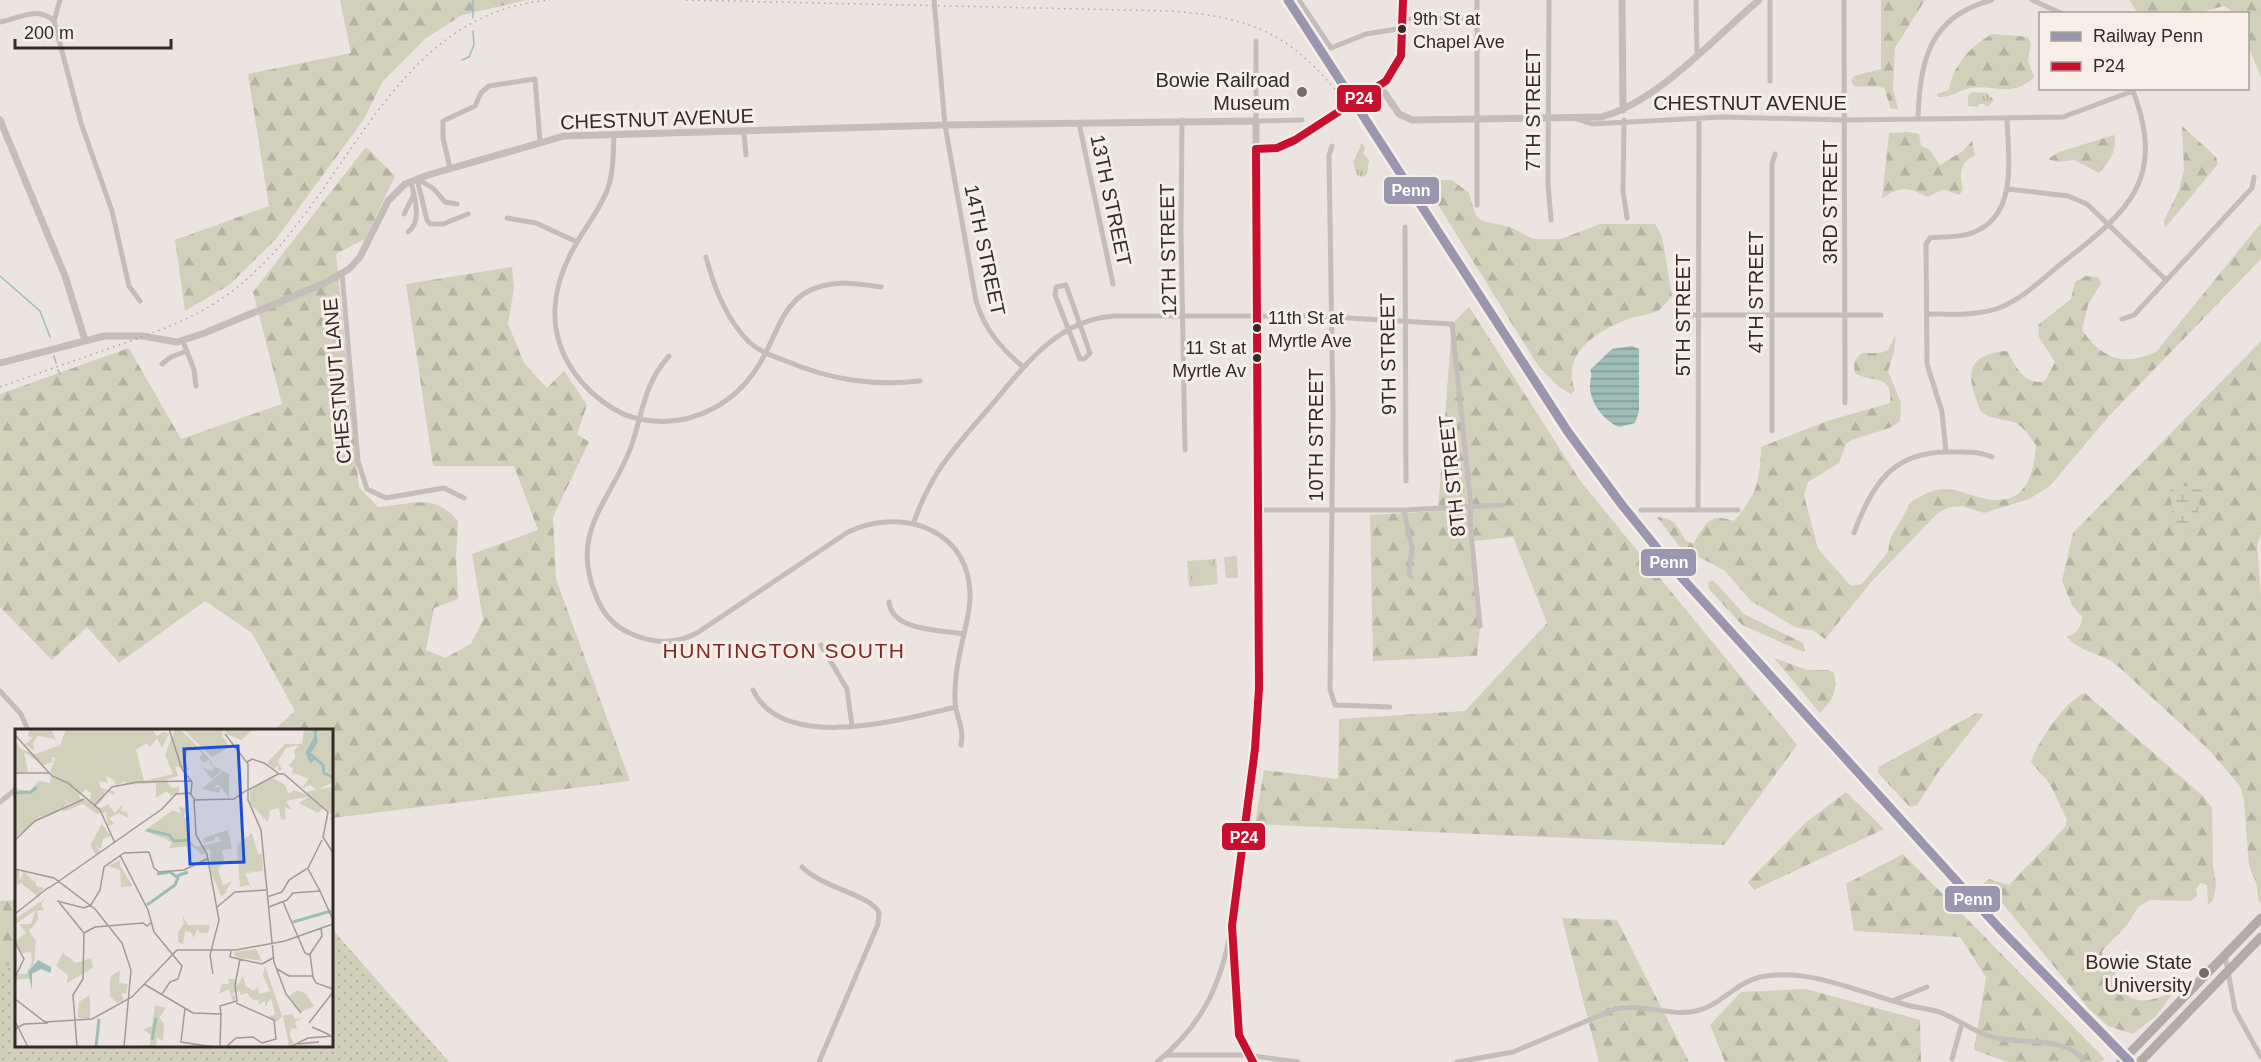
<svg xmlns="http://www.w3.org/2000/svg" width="2261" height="1062" font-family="Helvetica,sans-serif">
<defs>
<pattern id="grass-dots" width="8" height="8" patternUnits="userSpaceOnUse" patternTransform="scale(1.5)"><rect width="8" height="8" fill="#d0d0bb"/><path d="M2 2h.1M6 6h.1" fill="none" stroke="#b3b3a1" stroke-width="1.8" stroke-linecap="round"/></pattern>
<pattern id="forest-firs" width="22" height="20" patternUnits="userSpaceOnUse" patternTransform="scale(1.5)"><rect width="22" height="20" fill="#d0d0bb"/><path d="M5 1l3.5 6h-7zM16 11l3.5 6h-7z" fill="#b3b3a1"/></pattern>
<pattern id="wetland-marsh" width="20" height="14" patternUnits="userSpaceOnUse" patternTransform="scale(1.5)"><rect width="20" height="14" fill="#d0d0bb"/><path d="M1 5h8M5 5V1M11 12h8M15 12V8" fill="none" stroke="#b3b3a1"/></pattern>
<pattern id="park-tufts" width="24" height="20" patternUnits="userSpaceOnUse" patternTransform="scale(1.5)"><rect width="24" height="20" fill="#d0d0bb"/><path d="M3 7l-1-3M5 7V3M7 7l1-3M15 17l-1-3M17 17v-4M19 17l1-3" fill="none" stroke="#b3b3a1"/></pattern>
<pattern id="water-rules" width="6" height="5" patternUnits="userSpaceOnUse" patternTransform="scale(1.5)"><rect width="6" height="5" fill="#9ebdb7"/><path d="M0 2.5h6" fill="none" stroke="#829a95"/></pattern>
</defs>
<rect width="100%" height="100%" fill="#ece4e0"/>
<!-- grass -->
<path fill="url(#grass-dots)" d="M332,929L449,1062H0V967L16,964V1046H332Z"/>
<!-- forest -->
<path fill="url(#forest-firs)" d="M340,0H527L462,15L426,38L383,81L364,119L276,239L229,285L185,311L175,240L269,206L248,74L351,53Z
M1881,0H1925L1895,48L1893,89L1898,109H1891L1884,88C1874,85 1865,88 1854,86L1851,81L1854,76L1881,69Z
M2129,0H2261V77L2248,46V14L2235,13L2224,6L2198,13H2138Z
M1992,34L2028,37L2031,43L2028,61L2034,77C2011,99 1996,84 1970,88C1959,90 1950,98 1938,97L1937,94L1949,90C1953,65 1970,47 1992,34Z
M2182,126L2216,157L2218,164L2165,228L2164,221L2179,190L2184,170Z
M1907,132L1919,134L1921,146L1929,149L1940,165L1963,151L1972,141L1975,156C1958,162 1960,175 1963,190L1959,195C1937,186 1946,190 1927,197C1909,187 1899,186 1882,199L1889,133Z
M2114,135C2118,150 2109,162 2099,173L2074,160L2057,162L2048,159L2059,152Z
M366,147L395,176L365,239L336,254L359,487L378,507C412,505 434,492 458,521L456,557L458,599L434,608L426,650L445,658L471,644L483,620L472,554L538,530L514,466H433L406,284L512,267L514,288L508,324L524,363L547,388L564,371L587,405L577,434L589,442L553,517L556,579L630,781L332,818V730H274L295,711L252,633L205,601L119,663L87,627L52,660L0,607V394L129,348L181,439L282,404L253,292Z
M1436,180H1452L1469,193L1476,216L1482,221L1510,227L1533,239H1561L1600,224H1655L1662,236L1672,296C1668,300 1663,307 1659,310C1651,315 1640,315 1631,318C1600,329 1560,352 1575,390L1571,394L1559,387L1539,367L1430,192V184Z
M2261,223V259L2109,416L2050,486L2029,499L1984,513L1962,506L1949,507L1938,513L1872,581L1825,639L1814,631L1795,627L1751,601L1725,571L1679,546L1657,517C1674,518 1678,526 1685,540L1693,544C1706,524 1708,512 1734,521C1757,495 1760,481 1761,447L1827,421L1890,403C1893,372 1872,384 1855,373C1853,364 1855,358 1862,353H1880L1888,350L1896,334L1894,352L1888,371L1901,403L1900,422L1889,428L1852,440L1846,444L1839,463L1808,482L1804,495L1818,549L1851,586L1862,584L1888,552L1890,539L1911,502C1919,497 1931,490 1941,489C1960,488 1976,499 1995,500C2028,502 2034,470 2036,445C2030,437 2023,425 2013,422C2003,418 1991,420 1982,412C1978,408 1977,401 1975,396C1964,365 1977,353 2007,351C2015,365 2025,387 2045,381L2055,362L2039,337L2038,325L2071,299L2075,282L2086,276L2098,277L2101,283L2088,305L2082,330C2103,360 2124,366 2156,352Z
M1469,307L1581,482L1797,745L1724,845L1255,824L1264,770L1338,779L1339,719L1465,711L1547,623L1513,537L1473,541L1480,626L1477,656L1373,661L1370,515L1438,511L1452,324Z
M2261,341V534L2257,546L2261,596V902L2259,903L2256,882L2249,866L2244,800L2240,786L2209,750L2119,667C2100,651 2083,655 2066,636C2076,637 2082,625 2082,617L2072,605L2062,581L2073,533Z
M1713,580L1744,614L1803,643L1805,650L1803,652L1742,625L1709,589L1708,582Z
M1774,658L1808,670H1828L1834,673C1838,691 1833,700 1820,713Z
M2085,693L2204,797L2212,808L2213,865L2216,885L2213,900L2208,905L2207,885L2200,883L2196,889L2197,896L2191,901L2150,900L2138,907L2127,925L2102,951L2103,958L2114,965C2119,1006 2145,1007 2175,990L2156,1016L2133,1034L2108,1026L2090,1010L1998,898L1986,889L1984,883L1989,879L2009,885L2065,827L2067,820L2050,784L2031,762C2037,743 2066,699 2085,693Z
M1976,713L1984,714L1939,771L1917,805L1910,807L1878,773L1879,767Z
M1846,792L1884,829L1754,890L1748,882L1805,823Z
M1903,854L2105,1059L2101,1062H2008L1974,1050L1986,977L1960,937L1854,931L1846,884Z
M16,900V964L0,967V901Z
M1562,918L1617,920L1689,1062H1599Z
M1806,989L1920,1020L1921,1062H1725L1710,1025L1741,992Z"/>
<!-- wetland -->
<path fill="url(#wetland-marsh)" d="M2186,486L2202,490L2194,531L2185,537L2172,529L2171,487Z"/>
<!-- park -->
<path fill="url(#park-tufts)" d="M1972,92L1987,93L1994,100L1988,107L1984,104H1979L1978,107L1968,106V96Z
M1362,143L1365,148L1363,153L1369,160L1367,174L1363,177L1357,175L1353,162Z
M1216,559L1218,584L1189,587L1187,561Z"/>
<!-- pitch -->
<path fill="#d0d0bb" d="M1237,556L1238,578H1226L1224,557Z
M1210,562L1211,571L1192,572L1191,564Z
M1211,573L1212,582L1193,584L1192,575Z"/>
<!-- water -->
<path fill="url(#water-rules)" d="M1632,346L1639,349V411L1635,423L1619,427C1604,421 1589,402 1590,384C1590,378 1593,376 1590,370L1612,349Z"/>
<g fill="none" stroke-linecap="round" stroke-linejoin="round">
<!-- stream -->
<path stroke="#9ebdb7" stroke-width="1.5" d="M473,18V0
M462,60L469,57L474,45L473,31
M0,276L40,311L50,337
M54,356L56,363
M58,370L60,374"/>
<!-- minor -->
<path stroke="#c5bdb9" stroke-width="5" d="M934,0L945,125L976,301C985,330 1000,347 1023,367
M1299,0L1331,48L1366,34L1403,28
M1477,0V205
M1549,0L1548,184L1551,220
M1696,0L1697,55
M1770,0V81
M1844,0L1845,403
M2032,0L2063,14
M1403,19L1477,18
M54,21L60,0
M0,22C20,19 37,5 54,21L81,123L112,211L129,286L140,301
M1256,41V121L1302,120
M1918,118C1920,61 1929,16 1992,0
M1577,119L1592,124L1722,117L1845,120L2063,117L2133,91
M1182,120L1181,232L1185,450
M1624,120L1623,191L1627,218
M1079,123L1113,284
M744,133L746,155
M614,134C613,154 614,174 606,193C598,212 586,226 576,244C551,287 545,333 576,375C591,395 615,414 639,419C694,430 742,401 766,352C777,331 784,306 805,293C829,279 855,283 881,287
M1332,146L1329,155L1333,411L1330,689L1335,705L1390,707
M450,168L443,138V121L475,106L481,93L489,86L535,79L540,142
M417,179L427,220L430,224H443L468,214
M418,179L434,189L445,202L457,204
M2008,189L2068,196L2087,204L2166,280
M404,214L414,194
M507,218L536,223L577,242
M1405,227L1406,481
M408,232C423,221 414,197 411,181
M706,257C714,288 726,319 749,342C760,352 773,356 786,361C831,380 872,386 920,381
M342,273L358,461L367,489L386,498L444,488L464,498
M1066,285L1090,353L1084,359H1080L1055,295L1056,287Z
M1927,314C1951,314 1976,316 1999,308C2023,299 2043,278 2062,263C2130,210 2167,179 2132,88
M1685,315H1881
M2122,319L2134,315L2252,188L2254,177
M183,341L194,370L196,386
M669,356C643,385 643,413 631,447C610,503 569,531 596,596C603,614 614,627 632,634C654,644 676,644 697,633L848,532C903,506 973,530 970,600C968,626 958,651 956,677C955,687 954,699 956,709C959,722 964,732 961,745
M162,364L171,357L187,351
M1772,431V164L1775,154
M1946,452L1942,412L1927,364L1926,244L1930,238C1944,236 1959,238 1972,233C2019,216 2008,157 2007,118
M1258,510H1404L1502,505
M1404,510L1412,548L1409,573L1411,577
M1641,510H1738
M1698,510L1699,119
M914,522C931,472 956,446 989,408C1024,367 1056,320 1114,316H1314L1452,324L1471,506L1470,521L1480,626
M1854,533C1872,484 1893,450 1952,452C1966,452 1979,451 1992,457
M889,602C892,631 940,630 963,634
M821,645L847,689L852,726
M753,690C783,754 904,719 956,707
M0,691L21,714L28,730
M0,802L16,789
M802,867C821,887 873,896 879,913L878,924L819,1062
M2225,955L2235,1010L2261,1057
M1892,1001L1927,987
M1165,1055H1247L1298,1062
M1952,1059L1962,1023
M1157,1062C1200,1027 1220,988 1230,934
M1457,1062L1513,1052L1615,1009C1645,1003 1671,1017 1696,1011C1720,1006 1735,983 1760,977C1809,967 1860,993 1907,1005C1918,1008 1931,1009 1942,1013C1959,1020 1974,1032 1992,1037C2021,1045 2059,1035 2083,1058L2082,1062"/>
<!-- tertiary -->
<path stroke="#c5bdb9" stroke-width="7" d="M1622,0L1623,110
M1380,86L1399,114L1412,120L1601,117C1657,103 1715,37 1759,0
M0,120L65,276L85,340
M0,363L104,336H142L177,342L202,334L325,283L349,269L360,257L388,201L405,184L428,175L564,136L945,125L1256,121V149"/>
<!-- secondary -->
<path stroke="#b5adaa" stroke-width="8" d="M1364,97C1407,69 1403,47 1403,0
M1253,1062L1239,1035L1232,926L1255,749L1259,688L1256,149L1288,144L1340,112"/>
<!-- primary -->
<path stroke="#b3aba9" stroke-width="9" d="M2121,1062L2261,918
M2140,1062L2261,937"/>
<!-- rail -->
<path stroke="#aca6a4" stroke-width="1.5" stroke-dasharray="1.5 4.5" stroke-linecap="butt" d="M686,0L1171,11C1269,18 1302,44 1359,120
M0,387C39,373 77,360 116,346C156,332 197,318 231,292C347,206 384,14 550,0"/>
<!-- secondary-bridge -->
<path stroke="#b5adaa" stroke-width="8" d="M1340,112L1364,97"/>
<defs>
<path id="bus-1" d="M1256,149L1277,148L1295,140L1386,81L1401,56L1403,0
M1253,1062L1239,1035L1232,926L1255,749L1259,688L1256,149"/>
</defs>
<!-- bus-1 casing -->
<use href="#bus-1" stroke="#f8eee8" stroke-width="12"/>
<!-- bus-1 -->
<use href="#bus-1" stroke="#c8102e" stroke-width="8"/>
<defs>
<path id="rail-1" d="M1288,0L1568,432L1622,505L1673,568L1999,928L2130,1062"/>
</defs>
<!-- rail-1 casing -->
<use href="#rail-1" stroke="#f8eee8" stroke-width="14"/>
<!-- rail-1 -->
<use href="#rail-1" stroke="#9b96af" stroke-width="9"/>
</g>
<!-- markers -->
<g fill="#352a28" stroke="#f8eee8" stroke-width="2">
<circle cx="1402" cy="29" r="5"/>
<circle cx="1257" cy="328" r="5"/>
<circle cx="1257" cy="358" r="5"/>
</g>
<g fill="#756b68" stroke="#f8eee8" stroke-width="2">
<circle cx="1302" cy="92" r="6"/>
<circle cx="2204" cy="973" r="6"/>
</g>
<g text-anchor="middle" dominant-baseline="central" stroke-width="6" stroke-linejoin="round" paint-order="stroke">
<!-- bus labels -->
<g font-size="18" fill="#352a28" stroke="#f8eee8" text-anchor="start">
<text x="1413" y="19">9th St at<tspan x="1413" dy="23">Chapel Ave</tspan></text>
<text x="1268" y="318">11th St at<tspan x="1268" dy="23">Myrtle Ave</tspan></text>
<text x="1246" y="348" text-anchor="end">11 St at<tspan x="1246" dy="23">Myrtle Av</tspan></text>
</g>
<!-- poi labels -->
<g font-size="20" fill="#352a28" stroke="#f8eee8" text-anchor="end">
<text x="1290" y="80">Bowie Railroad<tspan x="1290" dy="23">Museum</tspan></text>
<text x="2192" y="962">Bowie State<tspan x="2192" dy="23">University</tspan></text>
</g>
<!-- street labels -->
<g font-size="20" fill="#352a28" stroke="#f8eee8">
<text x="1750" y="103">CHESTNUT AVENUE</text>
<text transform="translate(1533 110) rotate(-90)">7TH STREET</text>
<text transform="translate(657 119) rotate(-2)">CHESTNUT AVENUE</text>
<text transform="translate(1111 200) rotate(78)">13TH STREET</text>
<text transform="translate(1830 202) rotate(-90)">3RD STREET</text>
<text transform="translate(985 250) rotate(78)">14TH STREET</text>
<text transform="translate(1168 250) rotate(-91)">12TH STREET</text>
<text transform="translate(1756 292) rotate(-90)">4TH STREET</text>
<text transform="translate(1683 315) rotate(-90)">5TH STREET</text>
<text transform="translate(1388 354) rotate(-91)">9TH STREET</text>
<text transform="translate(337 381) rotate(-95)">CHESTNUT LANE</text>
<text transform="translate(1316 435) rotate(-90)">10TH STREET</text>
<text transform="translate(1452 476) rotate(-96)">8TH STREET</text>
</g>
<!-- neighbourhood labels -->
<g font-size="21" letter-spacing="1.5" fill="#802a25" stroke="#f8eee8">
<text x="784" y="650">HUNTINGTON SOUTH</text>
</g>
</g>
<!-- overview -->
<g transform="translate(15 729)">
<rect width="318" height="318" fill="#ece4e0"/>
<path d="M237,104L243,125H247L248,142L227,143L222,116Z" fill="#d0d0bb"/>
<path d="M15,0H36L49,30L37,28L38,33L28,36L9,23L13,43L0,44V12L6,20L20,25L43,17L40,10L23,7L18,14L19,22L10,15L18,9L13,7ZM91,0H137L142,7L148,3L154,5L147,19L142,9L135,18L131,14L121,21L129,52L158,45L150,26L160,0H165L195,30L197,36L207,41L197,50L187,38L196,42L200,39L196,36L194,31L188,34L184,28L188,25L178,17L172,21L173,24L170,22L173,25L168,31L175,41L160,37L163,47L151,51L157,59L164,58V64L156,67L152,62L141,69V54L112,56L110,52L101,57L99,51L91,47L93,54L84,52L86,59L100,63V66L90,62L87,72L80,76L86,79L93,75L100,84L108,75L106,82L112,83L113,89L104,84L94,89L99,95L93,97L91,83L82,85L68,75L48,83L46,80L69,70L74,73L76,64L71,60L63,67L67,70L54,75L46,66L53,75L39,84L25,88L23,85L24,89L1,108L0,52L2,60L15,62L23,52L35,54L36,47ZM168,0H208L207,7L215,18L197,28ZM289,0H318V36L286,59L294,50L277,43L280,34L275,35L281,30L279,22L284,16L271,19L263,32L267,41L263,42V36L259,40L252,34L270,15H287ZM208,42L214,45V69L203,55L199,59L205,58V64L187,60ZM258,49L270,56L274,65L279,61L295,67L271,72L277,81L270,78L271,90L266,91L264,79L255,81L253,93L235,75V60ZM164,77L171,80L169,88H173L175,112L182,118L207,112L201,107L198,112L189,114L188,109L213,101L217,120L207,121L209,131L203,141L208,156L217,152L211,162L203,151L212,164L206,167L196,143L195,120L188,121L191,125L187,126L177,117L154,119L157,114L151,110L129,102L158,81L166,85ZM87,95L96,107L88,110L86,120L80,117L86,123L81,126L75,116ZM222,116L227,143L248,142L230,144L237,161L234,156L225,158ZM105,131V137L118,157L106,158L105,141L93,137ZM0,141H4L5,152L9,142L20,154L21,145V157L29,159L22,167L6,154L2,156ZM31,169L26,175L29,181L22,182L23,191L14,202L21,212L19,235L12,244L16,249L0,251L2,245H11L17,233L16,223L7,224L0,212L11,204L4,195H16L21,181L2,194L0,190ZM167,186L173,196H195L193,204H185L182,200L179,209L176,203L170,202L168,215L163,213V203L169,194ZM241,220L247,232L220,228L219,223ZM48,224L61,234L76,229L78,239L52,254L53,246L41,237ZM250,237L267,287L277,285L280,290L287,289L280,293L282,300L276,299L275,307L279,314L274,317L268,287L261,293L254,287L260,286L256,269L250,278V272L243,276L244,271H238L232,264L225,266V262L217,264L221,269L218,274L214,260L204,265L207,255H214L213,250H219L223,256L228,247L231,258L239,262L243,257L244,265L255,262L248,247ZM105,241L104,254L113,255L111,265L106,264L109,271L102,274L95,267V254L96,247ZM75,266V290L63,289L64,273ZM140,276L151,279L144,289L149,294L148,312L142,308L141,318L126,317L135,316L136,306L128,300L137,297Z" fill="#d0d0bb"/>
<path d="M51,0H137L138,8L109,19L106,35L92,27L87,52L84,50L81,56L86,59L87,61V63L75,54L67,64L35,44ZM210,0H239L226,11L211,5ZM290,0H299L294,25L308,44L318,48V53L304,60L318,58V90L315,91L317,86L309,78L303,84L284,74L293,68L292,63L302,60L295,56L287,60L294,49L280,43L277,46L278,39L274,37L292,12ZM302,0H318V45L310,44L313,40L309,42V36L296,23L302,13ZM283,261L291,265L299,277L286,283L274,267Z" fill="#d0d0bb"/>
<path d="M23,231L36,238V244L26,240L17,245V261L13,243Z" fill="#9ebdb7"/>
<path fill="none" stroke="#9ebdb7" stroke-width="3" d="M300,0L301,13L294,24L308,36L309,44L318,48M299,29L296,32L292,24L301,8M0,64L16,63L22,58M132,101L154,106L159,112L175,111M142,145L155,143L162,148M132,176L160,156L164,146L173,143M278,193L316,182M137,311L141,289M81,318L84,290"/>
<path fill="none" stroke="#a39a96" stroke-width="1.5" d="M154,0L167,40L177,53L176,65M210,5L233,35V71L246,101L259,233L271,265L286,284M0,6L37,47L53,54L85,81L100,114M232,33L237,30L249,34L263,44M0,44H34M233,61L263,45H269L313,83L308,108L318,124M179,71L181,106L192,125L204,191L195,226L198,245M79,77L97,58L122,53L177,52M0,111L20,92L69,70M105,126L133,181L139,203L167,237L163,250L155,253L147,265M0,140L39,149L80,180L107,214L116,241L109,318M293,140L305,162M34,159L147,80L161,65L175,64L180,71L219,70L232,61M252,168L267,163L274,151L293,139L307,111M42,172L69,179L76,176L85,161L89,138L109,124L134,123L139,139L144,143L169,141L192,130M43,172L69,204L68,250L58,266L62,318M268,173L290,224L295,226M254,178L272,171L278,164L305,162L318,191M201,179L220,163L251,161M0,185L34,158M306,199L307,207L295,225L298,248L301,254L318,260M69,204L80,198L128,194L132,197L137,193M0,213L9,230L0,248M216,222L215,228L247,235L258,229M262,240L274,247H298M129,255L178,284L206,285L205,318M0,270L30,293L77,290L117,268L162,221H221L270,212L318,195M170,279L166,313L199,318M206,285L205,277L222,272L220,256L225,230M0,292L13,318M294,294L318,263M297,298L315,306M0,300L9,295L33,294M283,315L304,313M211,318L221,309L238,308L247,314L261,310L259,291L221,274M275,318L293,309L318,307"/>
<path fill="#1d4ed8" fill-opacity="0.15" stroke="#1d4ed8" stroke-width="3" d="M223,17L229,133L175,135L169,20Z"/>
<rect width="318" height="318" fill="none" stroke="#352a28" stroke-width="3"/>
</g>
<g stroke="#f8eee8" stroke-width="2">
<rect x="1336" y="84" width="46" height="29" rx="6" fill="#c8102e"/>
<rect x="1383" y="176" width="57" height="29" rx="6" fill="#9b96af"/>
<rect x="1640" y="548" width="57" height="29" rx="6" fill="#9b96af"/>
<rect x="1221" y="822" width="45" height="29" rx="6" fill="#c8102e"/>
<rect x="1944" y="885" width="57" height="28" rx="6" fill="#9b96af"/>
</g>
<g font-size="16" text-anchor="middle" font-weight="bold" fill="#fff">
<text x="1359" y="104">P24</text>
<text x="1411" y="196">Penn</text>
<text x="1669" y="568">Penn</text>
<text x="1244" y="843">P24</text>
<text x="1973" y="905">Penn</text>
</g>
<!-- legend -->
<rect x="2039" y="12" width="210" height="78" fill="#f8eee8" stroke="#aaa09b" stroke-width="1.5"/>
<rect x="2051" y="32" width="30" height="9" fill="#9b96af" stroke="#aaa09b" stroke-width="1.5"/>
<text x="2093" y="42" font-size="18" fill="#352a28">Railway Penn</text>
<rect x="2051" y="62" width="30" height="9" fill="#c8102e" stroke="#aaa09b" stroke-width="1.5"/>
<text x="2093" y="72" font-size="18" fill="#352a28">P24</text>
<!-- scale -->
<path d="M15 39v9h156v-9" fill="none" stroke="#352a28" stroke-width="3"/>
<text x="24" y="39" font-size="18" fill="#352a28" stroke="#f8eee8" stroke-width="4.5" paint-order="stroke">200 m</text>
</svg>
